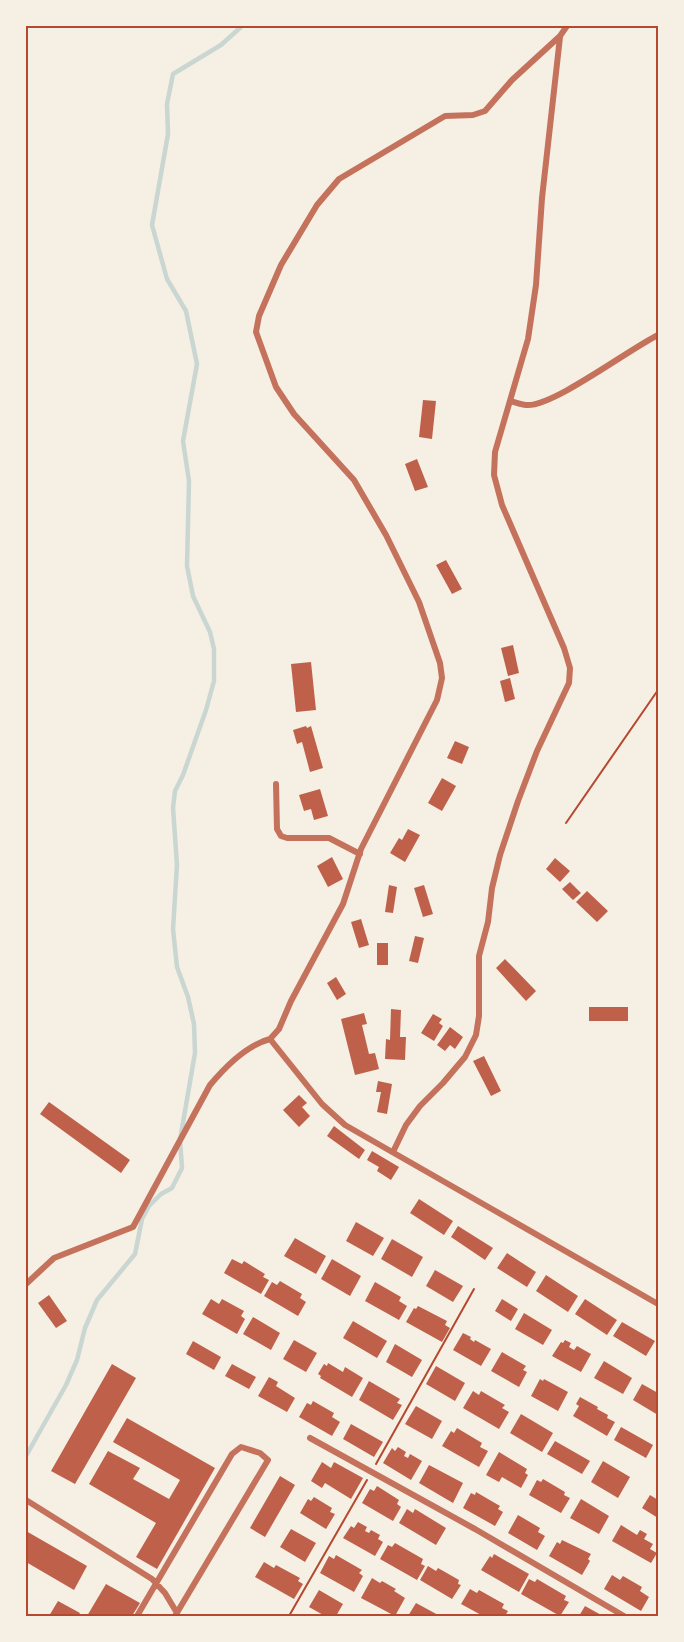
<svg xmlns="http://www.w3.org/2000/svg" width="684" height="1642" font-family="Overpass,sans-serif">
<rect width="100%" height="100%" fill="#f6efe4"/>
<g fill="none" stroke-linecap="round" stroke-linejoin="round">
<!-- stream -->
<path stroke="#c9d6d2" stroke-width="4.5" d="M26,1456L66,1385L77,1360L85,1328L97,1300L135,1254L142,1219L149,1206L161,1194L172,1188L182,1168L180,1140L195,1053L194,1024L188,997L177,967L173,929L177,865L173,808L175,791L183,775L206,710L214,681V649L210,632L193,596L187,566L189,481L183,441L197,364L186,311L167,279L152,225L168,134L167,104L173,74L221,45L242,26"/>
</g>
<!-- building -->
<path fill="#bf614a" d="M423,400L436,401L432,439L419,437Z
M417,459L428,487L415,491L405,464Z
M446,560L462,589L452,594L436,565Z
M513,645L519,673L508,676L501,648Z
M311,662L316,710L296,712L291,664Z
M510,678L515,699L505,702L500,681Z
M306,726L307,728L311,726L323,768L310,772L302,742L297,744L293,730Z
M455,741L469,747L462,764L447,758Z
M442,778L456,786L442,811L428,803Z
M320,789L328,816L314,820L311,809L304,811L299,795Z
M408,829L420,835L405,862L390,853L399,838L402,840Z
M332,857L343,879L328,887L317,866Z
M555,858L570,871L560,882L546,869Z
M570,882L581,893L573,900L562,889Z
M389,885L397,887L393,913L385,912Z
M424,885L433,914L423,917L414,888Z
M587,891L608,911L597,922L576,902Z
M361,919L369,945L359,948L351,922Z
M415,936L424,938L418,963L409,961Z
M377,943H388V965H377Z
M505,959L536,991L526,1001L496,968Z
M336,977L346,994L337,1000L327,983Z
M589,1007H628V1021H589Z
M391,1009L401,1010L400,1037H406L405,1060L385,1059L386,1039L390,1040Z
M364,1013L367,1024L362,1025L369,1054L375,1053L379,1069L355,1075L341,1019Z
M433,1014L442,1019L439,1023L443,1026L434,1041L421,1033Z
M450,1027L463,1037L455,1049L450,1045L445,1051L437,1045Z
M484,1056L501,1091L491,1096L473,1061Z
M378,1081L392,1084L387,1114L377,1112L381,1092H376Z
M299,1095L307,1103L302,1107L310,1116L299,1127L283,1110Z
M49,1102L130,1160L121,1173L40,1114Z
M334,1126L365,1150L359,1159L327,1136Z
M372,1151L399,1167L391,1180L377,1171L379,1167L367,1160Z
M419,1199L453,1221L444,1235L410,1213Z
M356,1222L384,1238L373,1256L346,1241Z
M458,1226L493,1248L485,1260L451,1237Z
M295,1238L326,1256L316,1274L284,1256Z
M392,1239L423,1257L412,1277L381,1259Z
M507,1253L536,1272L527,1287L497,1268Z
M232,1259L242,1264L244,1261L265,1274L263,1277L269,1280L261,1294L224,1273Z
M332,1259L361,1276L350,1296L321,1279Z
M435,1270L463,1286L453,1302L426,1286Z
M546,1275L578,1296L568,1312L536,1291Z
M280,1281L302,1294L300,1298L306,1302L298,1316L264,1296L272,1282L277,1285Z
M375,1282L401,1297L399,1301L407,1306L399,1320L365,1301Z
M49,1295L67,1321L56,1328L38,1303Z
M211,1299L219,1304L222,1299L244,1311L241,1316L245,1319L237,1334L202,1314Z
M502,1299L518,1309L511,1321L495,1311Z
M585,1299L617,1320L607,1335L575,1314Z
M418,1306L447,1321L445,1325L450,1328L442,1342L406,1322L414,1308L416,1309Z
M524,1313L552,1330L543,1345L515,1329Z
M253,1317L280,1333L271,1350L243,1334Z
M353,1321L387,1341L377,1358L343,1338Z
M622,1322L655,1341L646,1356L613,1336Z
M463,1333L471,1337L470,1339L474,1342L475,1340L491,1349L481,1366L453,1350Z
M294,1340L317,1353L306,1372L283,1359Z
M565,1340L571,1343L569,1347L574,1350L577,1346L591,1354L581,1372L552,1356L561,1342L563,1343Z
M193,1341L221,1357L214,1370L186,1354Z
M395,1344L422,1360L412,1377L386,1362Z
M502,1352L526,1366L523,1370L527,1372L519,1387L491,1371Z
M604,1361L632,1378L623,1394L594,1378Z
M328,1363L343,1372L345,1367L363,1378L352,1397L320,1378L321,1376L318,1374L324,1364L327,1366Z
M112,1364L136,1378L75,1484L51,1471Z
M232,1364L256,1377L249,1389L225,1376Z
M436,1366L465,1383L455,1401L426,1384Z
M269,1377L278,1382L276,1386L295,1398L287,1412L258,1396Z
M540,1379L543,1381L544,1379L568,1392L558,1411L531,1396Z
M369,1381L400,1399L397,1403L402,1405L393,1420L359,1400Z
M642,1384L658,1393V1415L633,1400Z
M473,1391L479,1395L481,1391L505,1405L502,1408L509,1412L499,1429L463,1408Z
M580,1397L598,1407L597,1409L608,1415L607,1418L615,1422L607,1436L573,1416L579,1406L576,1404Z
M313,1401L334,1413L332,1417L340,1422L332,1436L299,1417L307,1403L311,1405Z
M416,1406L442,1421L432,1439L405,1424Z
M521,1414L553,1433L542,1452L510,1433Z
M127,1418L215,1468L157,1569L136,1557L156,1523L89,1484L108,1451L140,1468L133,1479L169,1499L180,1480L113,1442Z
M351,1424L383,1442L374,1457L343,1439Z
M621,1427L653,1445L646,1458L614,1440Z
M457,1428L482,1443L480,1447L488,1451L479,1467L442,1446L451,1431L454,1433Z
M555,1441L590,1461L582,1474L547,1454Z
M398,1447L406,1452L404,1456L408,1458L410,1454L422,1461L411,1480L383,1463L392,1448L395,1451Z
M499,1452L527,1469L525,1473L528,1475L521,1488L502,1477L499,1482L486,1475Z
M603,1461L630,1477L618,1498L591,1482Z
M322,1462L331,1468L334,1462L363,1478L351,1499L325,1483L322,1488L311,1481Z
M429,1465L463,1483L453,1503L419,1483Z
M280,1476L295,1485L265,1537L250,1528Z
M543,1479L565,1492L564,1495L570,1498L561,1513L529,1495L537,1480L541,1482Z
M377,1486L399,1500L397,1504L401,1507L393,1521L362,1503L370,1489L374,1491Z
M476,1492L500,1506L498,1509L503,1512L495,1526L463,1508L471,1493L475,1495Z
M650,1495L658,1500V1518L642,1508Z
M314,1497L332,1508L330,1512L335,1514L326,1529L300,1513L308,1499L311,1501Z
M581,1499L609,1516L599,1534L570,1518Z
M407,1509L413,1513L415,1509L446,1528L436,1545L399,1523Z
M518,1515L540,1528L538,1532L545,1536L537,1550L508,1533Z
M358,1522L367,1527L365,1531L369,1533L371,1530L380,1535L378,1539L383,1542L375,1556L343,1538L351,1526L354,1528Z
M621,1525L637,1535L640,1530L647,1534L644,1539L653,1544L650,1549L657,1553L651,1563L612,1541Z
M291,1529L316,1543L305,1562L280,1547Z
M26,1531L87,1566L74,1590L26,1562Z
M562,1540L591,1554L588,1559L590,1561L582,1575L549,1556L557,1542L560,1544Z
M395,1543L423,1559L421,1564L425,1566L417,1580L380,1559L388,1545L392,1547Z
M494,1554L529,1574L519,1592L481,1570L490,1556L492,1558Z
M336,1555L362,1570L359,1573L363,1576L354,1592L320,1573L329,1556L334,1559Z
M264,1562L274,1568L276,1565L300,1578L298,1581L303,1584L294,1599L255,1577Z
M428,1566L436,1571L438,1568L459,1580L458,1584L461,1585L452,1599L420,1580Z
M612,1575L620,1580L623,1576L642,1587L640,1591L649,1597L641,1611L604,1589Z
M372,1578L380,1583L382,1581L396,1589L394,1591L405,1598L395,1616L361,1598Z
M529,1579L535,1582L537,1579L566,1596L564,1600L569,1602L560,1616L521,1594Z
M106,1584L140,1603L132,1616H87Z
M470,1589L477,1593L479,1590L504,1604L502,1608L508,1611L505,1616H483L461,1604Z
M319,1590L343,1604L336,1616H325L309,1607Z
M58,1601L80,1613L78,1616H49Z
M416,1603L440,1616H408Z
M585,1606L603,1616H579Z"/>
<g fill="none" stroke-linecap="round" stroke-linejoin="round">
<!-- path -->
<path stroke="#b5482f" stroke-width="2" d="M566,823L658,690
M376,1464L474,1289
M289,1616L367,1480"/>
<!-- minor -->
<path stroke="#c5725c" stroke-width="6" d="M510,401C515,402 522,405 528,405C555,405 628,350 658,335
M276,784L277,829L281,836L287,838H329L360,854
M270,1039L279,1029L291,1001L343,904L361,849L437,700L442,678L440,663L419,602L386,535L354,480L294,414L276,387L256,332L259,316L281,265L317,205L339,179L445,116L473,115L485,111L512,80L560,36L567,26
M393,1152L406,1125L420,1106L443,1083L465,1057L476,1035L479,1016V956L488,922L492,888L500,855L518,801L537,751L569,683L570,668L564,648L502,505L494,475L495,452L528,339L536,285L542,198L560,37
M26,1284L54,1258L133,1227L210,1085C225,1067 247,1045 270,1039L322,1104L345,1125L658,1304
M310,1438L475,1529L624,1616
M26,1500L152,1579L165,1593L177,1613
M137,1616L232,1454L241,1447L260,1453L268,1460L175,1616"/>
</g>
<!-- border -->
<rect width="684" height="1642" fill="none" stroke="#f6efe4" stroke-width="54"/>
<rect x="27" y="27" width="630" height="1588" fill="none" stroke="#b5482f" stroke-width="2"/>
</svg>
